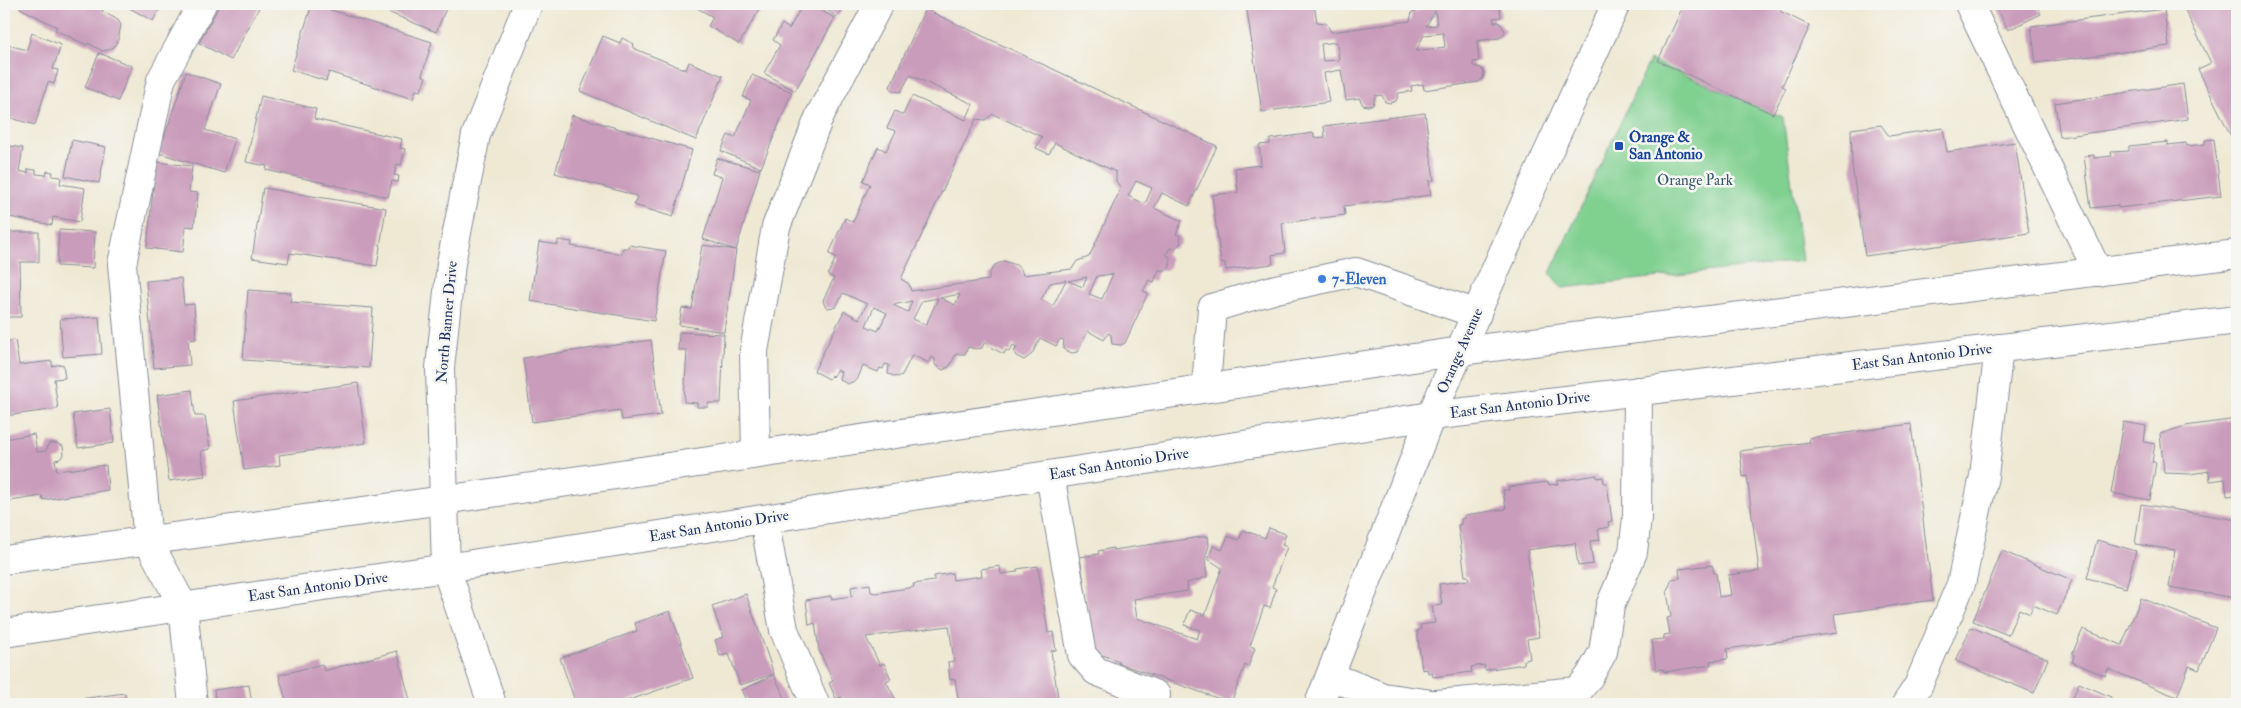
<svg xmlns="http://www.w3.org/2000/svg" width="2241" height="708" font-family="'IM FELL Double Pica',serif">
<rect width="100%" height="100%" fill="#f6f6f2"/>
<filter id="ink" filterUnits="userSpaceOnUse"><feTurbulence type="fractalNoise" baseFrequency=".02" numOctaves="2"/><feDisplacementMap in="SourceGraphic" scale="10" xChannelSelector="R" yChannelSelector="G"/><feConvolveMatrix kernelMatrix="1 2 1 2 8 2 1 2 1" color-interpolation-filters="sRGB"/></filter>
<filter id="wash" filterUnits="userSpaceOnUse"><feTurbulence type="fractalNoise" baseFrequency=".0096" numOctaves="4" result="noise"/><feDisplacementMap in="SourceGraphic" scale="20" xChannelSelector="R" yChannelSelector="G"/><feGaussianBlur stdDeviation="1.12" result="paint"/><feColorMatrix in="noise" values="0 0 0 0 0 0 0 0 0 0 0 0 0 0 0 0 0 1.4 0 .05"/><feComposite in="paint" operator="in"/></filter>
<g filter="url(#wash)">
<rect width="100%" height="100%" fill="#efe9d4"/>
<!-- green -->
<path fill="#80d090" stroke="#4e8077" d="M1650,60L1783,117L1802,261L1562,288L1550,273Z"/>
<g id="blocks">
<!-- building -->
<path fill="#ca9cbb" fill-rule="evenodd" d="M22,4H106L102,11L118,20L121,25L118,40L114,47L108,50L102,51L88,43L87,45L55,30L57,27L20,8Z
M122,4H162L153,21Z
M220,4H261L231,60L199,43Z
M312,4L432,42L422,75L426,77L421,91L416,90L413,99L329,72L326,81L291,70Z
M368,4H448L436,32Z
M690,4H763L739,44L708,26L713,17Z
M803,4H809L835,18L795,91L764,73L780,45L773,40L782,24L789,29Z
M819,4H847L837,17Z
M1246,4H1314L1317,22L1326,23L1331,32L1410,21L1412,12L1423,9L1426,4H1439L1437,6L1455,4H1499L1501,17L1493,18L1494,22H1499L1505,31L1503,35L1499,38L1477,41L1479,61L1473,62V66L1481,68L1484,73L1483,78L1479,82L1424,90L1423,84L1411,86L1412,91L1399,93L1396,101L1390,103L1385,102L1382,95L1375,96L1373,105L1368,106L1363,105L1359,98L1346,100L1341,70L1324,73L1329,102L1262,112ZM1435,11L1437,25L1426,26ZM1443,33L1445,47L1416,51L1424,35ZM1337,42L1339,60L1323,61L1321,44Z
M1684,4H1784L1780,11L1810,26L1782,86L1786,88L1773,114L1658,61Z
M1995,4H2036L2041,14L2008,30Z
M2182,4H2237V148L2198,69L2211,63Z
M925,9L1217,146L1189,206L1162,193L1154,208L1182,221L1176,234L1180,236L1181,243L1174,249L1170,248L1166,254L1170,257V267L1166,270H1159L1154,282L1149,280L1143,291L1148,293L1125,343L1121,345L1112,344L1111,335L1108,333L1104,340L1088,331L1077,352L1072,353L1063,349L1064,340L1060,339L1056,346L1040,338L1032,354L1024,360L1016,356L1014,352L1017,347L1013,345L1009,352L1006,350L1004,354L988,346L985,341L982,348L976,349L968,347L965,354H956L950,366L943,370L935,365V359L932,357L929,363L912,355L902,375L897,377L888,374L889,365L885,364L883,369L880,368L878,372L863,366L857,380L847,384L839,379L841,372L837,370L833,377L831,375L829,379L814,371L844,311L859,319L867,304L843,293L836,307L827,308L824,304L823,300L834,278L828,275L836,257L829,254L845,218L853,222L870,184L863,181L878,147L886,151L896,131L887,128L895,111L903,115L912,96L966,120L973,104L910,75L901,92L893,91L890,87ZM993,114L1042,137L1036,148L1049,154L1055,143L1116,172V181L1121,188L1089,257L1077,261L1072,269L1023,275L1021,269L1016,265L1004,261L995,265L989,274V280L911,291L909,284L901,279L976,119L985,120ZM1136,181L1152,188L1145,204L1128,196ZM1113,274L1102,299L1089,294L1097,276ZM1087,277L1083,287L1068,281ZM1066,280L1053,306L1041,300L1050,283ZM960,294L955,305L940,298ZM938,298L926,325L913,319L922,301ZM912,301L908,312L893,305ZM874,307L887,313L878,331L866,326Z
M2164,9L2169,46L2036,63L2031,26Z
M32,33L61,45L53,69L58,70L54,84L48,82L35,125L4,116V44L27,50Z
M603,36L620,43L622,38L634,44L633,48L686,70L689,62L723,76L696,140L580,91Z
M99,53L132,66L118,101L85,87Z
M186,72L221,84L205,130L235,139L224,173L159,153Z
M752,75L792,92L761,168L721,151L728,135L735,138L751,100L743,97Z
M2183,84L2188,119L2060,137L2055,103Z
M261,96L316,109L314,119L402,139L400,148L405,149L401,165L397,164L394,175L399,176L398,182L392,181L388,197L266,170L267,166L246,162Z
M1425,113L1434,180L1429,181L1431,195L1344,206L1345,215L1282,223L1285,253L1272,255L1273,264L1226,270L1225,263H1221L1212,195L1238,192L1235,168L1261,165L1259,145L1270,144V139L1314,133V138L1325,137L1324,126Z
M572,115L692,150L673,217L634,205L637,196L555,173Z
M1881,125L1889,136L1943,128L1947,152L2015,142L2029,233L1865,256L1852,165L1851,129Z
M2214,139L2221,196L2118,208V205L2091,208L2084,156L2094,155V158L2112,156L2111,152L2129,151V146L2168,142V145L2186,143L2187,146L2205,144V140Z
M72,140L106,147L99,183L65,176Z
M4,145L23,148L19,171L28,173V169L36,170V174L46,175L47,171L53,172L52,176L61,177L60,184L85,188L80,222L53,217L52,225L4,216Z
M717,158L760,170L736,250L703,239L722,177L712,174Z
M156,162L192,166L189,192L198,193L194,227L186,226L183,252L147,248Z
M263,188L386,208L377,266L290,253L288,263L252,258Z
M59,230L95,232L93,268L57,266Z
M4,232H39V262H20L21,317H4Z
M558,240L572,242L571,246L622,254L623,248H628L629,245L666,251L654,321L530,301L539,242L558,245Z
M702,245L736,250L724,332L679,325L682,308L692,309Z
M181,278L184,305L194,304L196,339L188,340L190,365L154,368L146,281Z
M248,290L291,293L290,302L373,308L369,368L243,360Z
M99,317L102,354L63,357L60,319Z
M679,332L724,334L721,403H708V407H697V403L684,402L687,350H678Z
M15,340L19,365L52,361V366L63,364L65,378L54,379L58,409L4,416V342Z
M651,340L661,415L622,420L620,410L532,422L523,358Z
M358,383L366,443L279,455L280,465L244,470L234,401Z
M192,390L195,416H205L210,449L201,451L205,476L169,481L157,395Z
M110,409L114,443L78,448L73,414Z
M2237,419V495L2227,496L2225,479L2210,481L2209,471L2190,474L2164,473L2160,434L2185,426Z
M2123,422L2146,426L2144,442L2155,444L2152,462H2156L2150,500L2111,493Z
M1911,424L1933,600L1834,614L1837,633L1727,649L1728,659L1710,661L1711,665L1664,672V669L1656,670L1652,640L1664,639V635L1670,634L1667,618L1671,617L1667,591L1672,579L1680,578L1679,569L1712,565L1714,573H1716L1719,597L1731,595L1728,575L1759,571L1747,476L1743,477L1740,451L1810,442L1809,438Z
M34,434L37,452L46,451L49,443H56L63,446L64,455L60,459L55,460L57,471L106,465L108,490L43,500L42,496L4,502V439Z
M1597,475V478L1603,477L1604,483H1607L1612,521L1608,522L1609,527L1598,529L1600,540L1590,541L1593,564L1578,566L1575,543L1527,550L1539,637L1527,639L1530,659L1524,660V664L1485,670L1484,665L1471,667L1472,672L1433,677L1432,673H1428L1427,669L1422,670L1417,631L1421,630L1420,625L1435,623L1432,606L1442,605L1439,584L1469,580L1468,576H1465L1458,525L1461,524V519L1465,518V515L1506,509L1503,490H1509L1508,487L1548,482L1549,485L1558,484L1557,481Z
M2141,504L2237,520V585L2235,598L2169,587L2175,550L2135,544Z
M1269,528L1286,534L1282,545L1287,547L1272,587L1276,589L1270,608L1264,606L1250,646L1255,648L1248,667L1245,665L1231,703L1118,663L1119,661L1094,652L1080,557L1099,554L1098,551L1113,548V550L1208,536L1209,546L1205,559L1207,577L1187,583L1188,591L1134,599L1137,618L1197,639L1200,630L1184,625L1190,610L1205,615L1222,568L1208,559L1213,546L1222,550L1228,536L1239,540L1243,530L1265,538Z
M2097,540L2136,551L2126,588L2087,578Z
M2002,551L2072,580L2057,615L2033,605L2030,614L2019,609L2008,635L1973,621Z
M1000,566L1001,574L1017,572V569L1038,566L1048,633L1053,632L1056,650L1051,651L1059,704H959L955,679L950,680L948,662L954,661L949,626L866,637L880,665L884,663L891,679L886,681L898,704H845L842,697L836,699L829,683L833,681L819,650L815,623L809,625L806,600L831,596V599L852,596L851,587L870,584L871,592L876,593L914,587L913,584L934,581V576L952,573L953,580L982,576L981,569Z
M746,594L774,674L740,685L729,654L720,656L715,640L723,637L712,606Z
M2141,598L2216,628L2199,670L2189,666L2177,697L2108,669L2106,676L2072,662L2074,655L2072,654L2083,629L2122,645Z
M670,611L693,678L618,704H576L560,658L637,631L635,623Z
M1971,627L2048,659L2034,693L1956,661Z
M397,651L411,704H287L279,675L322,664L324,671Z
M774,675L788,704H749L742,690Z
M2079,683L2111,697L2110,700L2118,704H2070Z
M249,685L252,704H216L214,690Z
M125,693L126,704H49V703Z
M1122,696L1145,704H1118Z"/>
</g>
</g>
<g filter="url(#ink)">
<use href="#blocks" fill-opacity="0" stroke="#858c99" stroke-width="1"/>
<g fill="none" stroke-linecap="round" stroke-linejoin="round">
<defs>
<path id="minor" d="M1969,4L2098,272
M1206,388L1212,308L1276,289L1356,272L1477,314
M756,454L754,351L776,227L820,115L879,4
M1050,475L1082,655L1096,671L1156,695
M764,519L784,630L815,704
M1330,676L1383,697L1432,704
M193,704L183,606L148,541L122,264L161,80L202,4
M492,704L446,568L440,368L451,263L476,135L528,4
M1319,704L1431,416L1533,185L1616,4
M1437,704L1578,691L1589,677L1603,652L1610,606L1633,552L1637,518L1638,391
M1906,704L1918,686L1961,584L1984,476L1999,348"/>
<path id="major" d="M4,560L444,500L1461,351L2237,254
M4,633L446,568L1431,416L2237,320"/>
</defs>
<!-- minor casing -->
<use href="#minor" stroke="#858c99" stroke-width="30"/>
<!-- major casing -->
<use href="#major" stroke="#858c99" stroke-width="30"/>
<!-- minor -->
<use href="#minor" stroke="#fff" stroke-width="28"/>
<!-- major -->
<use href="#major" stroke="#fff" stroke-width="28"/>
</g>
</g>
<!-- markers -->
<rect fill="#1a4fb4" stroke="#f6f6f2" stroke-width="2" x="1614" y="141" width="10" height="10" rx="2.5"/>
<circle fill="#3f7fe0" stroke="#f6f6f2" stroke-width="2" cx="1322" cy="279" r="5"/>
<g text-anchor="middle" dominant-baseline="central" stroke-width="5" stroke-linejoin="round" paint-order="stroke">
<!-- transit labels -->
<g font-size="15" font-weight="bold" fill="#164399" stroke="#f6f6f2" text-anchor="start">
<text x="1629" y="137">Orange &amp;<tspan x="1629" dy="17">San Antonio</tspan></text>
</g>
<!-- park labels -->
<g font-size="15" fill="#34576a" stroke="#f6f6f2">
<text x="1695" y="180">Orange Park</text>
</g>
<!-- shop labels -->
<g font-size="15" font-weight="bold" fill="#366cbe" stroke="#f6f6f2" text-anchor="start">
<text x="1332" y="279">7-Eleven</text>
</g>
<!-- street labels -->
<g font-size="15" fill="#1b2f5e" stroke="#f6f6f2">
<text transform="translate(447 322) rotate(-85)">North Banner Drive</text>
<text transform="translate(1460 351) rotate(-66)">Orange Avenue</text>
<text transform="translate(1922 357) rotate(-7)">East San Antonio Drive</text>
<text transform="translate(1520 405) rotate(-7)">East San Antonio Drive</text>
<text transform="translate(1119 464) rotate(-9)">East San Antonio Drive</text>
<text transform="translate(719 526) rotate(-9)">East San Antonio Drive</text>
<text transform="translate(318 587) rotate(-8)">East San Antonio Drive</text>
</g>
</g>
<!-- margin -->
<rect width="2241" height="708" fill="none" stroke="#f6f6f2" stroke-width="20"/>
</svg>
